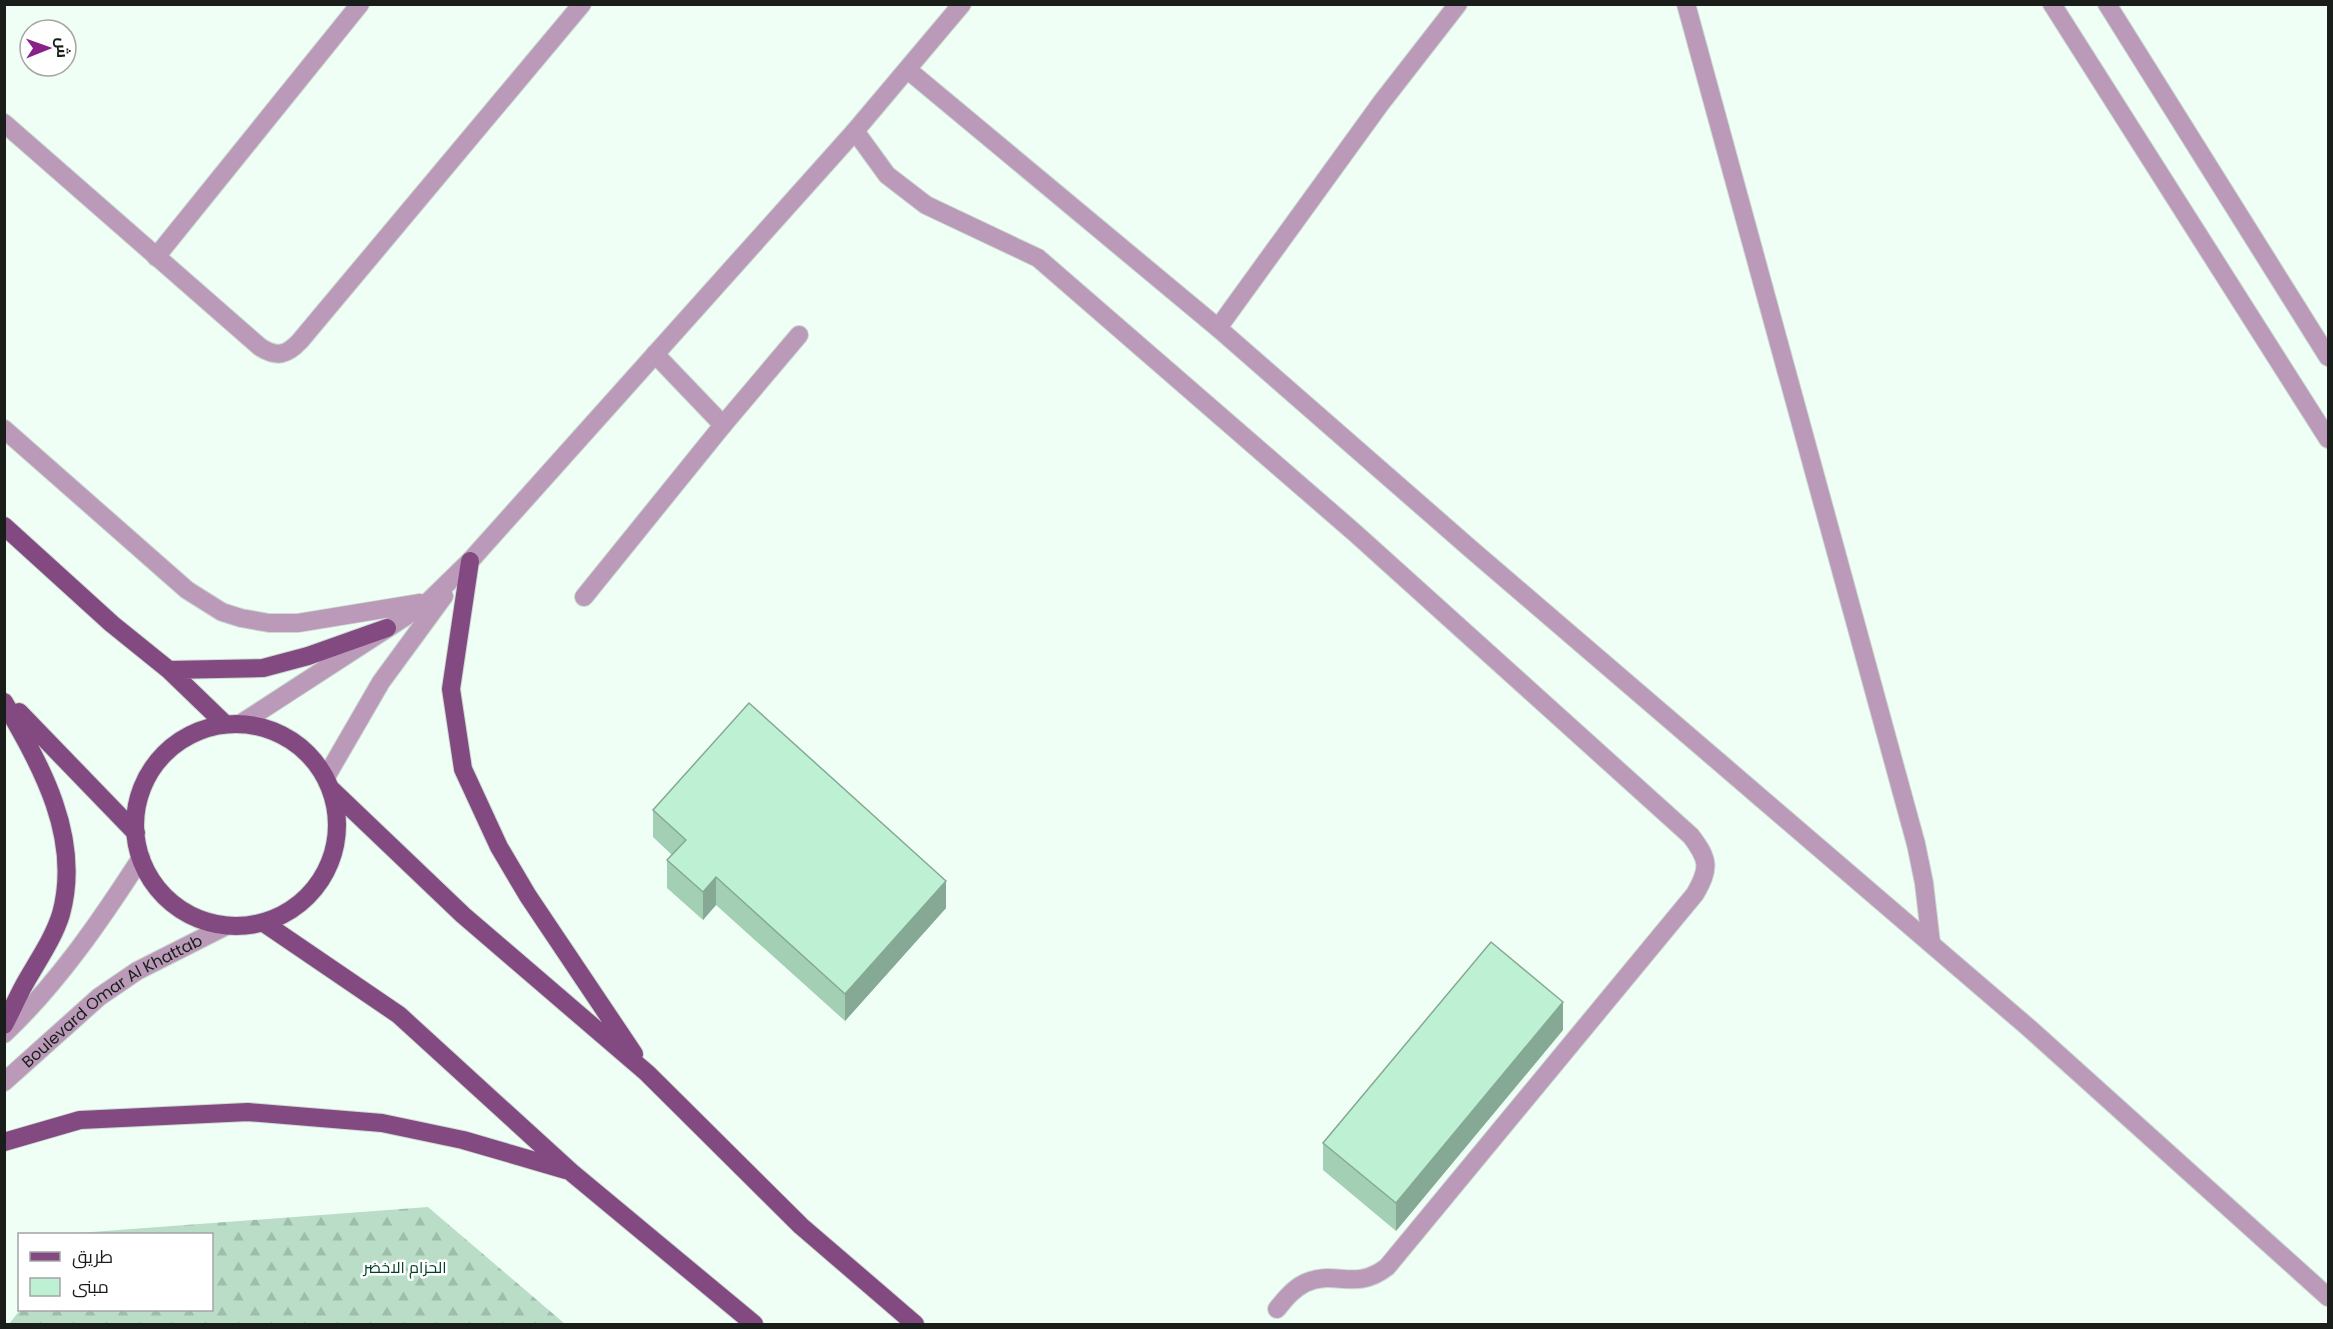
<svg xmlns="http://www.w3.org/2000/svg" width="2333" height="1329" font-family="Poppins,Cairo,sans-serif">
<defs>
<pattern id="forest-firs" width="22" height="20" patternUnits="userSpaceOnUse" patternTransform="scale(1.5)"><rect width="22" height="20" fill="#baddc8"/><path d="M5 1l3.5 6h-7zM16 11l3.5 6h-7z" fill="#9fbdab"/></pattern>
</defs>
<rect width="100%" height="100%" fill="#effff5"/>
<!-- forest -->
<path fill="url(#forest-firs)" d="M428,1207L565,1324H9L20,1310H212V1234H77L78,1233Z"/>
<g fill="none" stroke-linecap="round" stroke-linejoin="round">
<defs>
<g id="minor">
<path d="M1686,4L1916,844L1924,883L1931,943"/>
<path d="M2052,4L2328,439"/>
<path d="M2107,4L2328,357"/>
<path d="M908,70L1218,328L1472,550L2029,1028L2328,1297"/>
<path d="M4,123L260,347C277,358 287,355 300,341L582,4"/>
<path d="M855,131L887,175L926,205L1038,258L1355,533L1691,836C1709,860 1710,868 1695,894L1387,1267C1355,1292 1335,1269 1305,1283C1293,1289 1285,1299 1277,1309"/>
<path d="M156,257L360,4"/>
<path d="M1218,328L1381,103L1458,4"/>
<path d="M655,354L723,425"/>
<path d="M4,429L187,590L222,612L241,618L269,623H298L420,603"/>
<path d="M584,597L723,425L799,335"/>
<path d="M240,724L428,602L470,561L855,131L962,4"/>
<path d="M326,777L381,682L444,596"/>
<path d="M4,1034C58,983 101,920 141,858"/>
<path id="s1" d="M4,1082L99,997L137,971L226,926"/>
</g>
<path id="major" d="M4,526L112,624L169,670L225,724
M470,561L451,689L463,769L499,847L528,896L634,1054
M169,670L263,668L308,656L387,628
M4,702C41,766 82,837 61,914C53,940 36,963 23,987C16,1000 11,1012 4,1025
M19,712L136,833
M135 825a101 101 0 1 1 202 0a101 101 0 1 1-202 0Z
M331,789L463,915L647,1073L801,1226L915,1324
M264,923L399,1015L571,1172L754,1324
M4,1142L80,1120L248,1112L382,1123L463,1140L566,1170"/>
</defs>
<!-- minor casing -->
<use href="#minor" stroke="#cddbd2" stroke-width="20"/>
<!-- major casing -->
<use href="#major" stroke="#cddbd2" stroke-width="20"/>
<!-- minor -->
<use href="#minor" stroke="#ba9ab8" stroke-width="18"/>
<!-- major -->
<use href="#major" stroke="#824a80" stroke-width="18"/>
</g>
<!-- wall -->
<path fill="#a3cfb5" d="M653,810L946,908L845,1021L716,905L703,920L667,888V860L672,855L653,837Z
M1563,1030L1396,1231L1323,1170V1143Z"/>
<!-- shaded-wall -->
<path fill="#85a994" d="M716,877V905L703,920V892Z
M946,881V908L845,1021V994Z
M1563,1002V1030L1396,1231V1203Z"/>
<!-- building -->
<path fill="#bef1d3" stroke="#85a994" stroke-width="1.5" d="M749,703L946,881L845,994L716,877L703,892L667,860L686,840L653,810Z
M1491,942L1563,1002L1396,1203L1323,1143Z"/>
<g text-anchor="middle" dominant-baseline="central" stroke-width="5" stroke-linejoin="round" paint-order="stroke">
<!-- street labels -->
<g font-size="16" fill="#191e1b" stroke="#fff">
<text stroke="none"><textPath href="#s1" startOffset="136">Boulevard Omar Al Khattab</textPath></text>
</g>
<!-- park labels -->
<g font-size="16" fill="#004127" stroke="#fff">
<text x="405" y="1267">الحزام الاخضر</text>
</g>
</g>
<!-- border -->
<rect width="2333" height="1329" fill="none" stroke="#191e1b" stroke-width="12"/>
<!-- legend -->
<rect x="18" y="1233" width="195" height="78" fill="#ffffff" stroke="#a3a5a4" stroke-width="1.5"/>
<rect x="30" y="1252" width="30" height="9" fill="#824a80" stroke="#a3a5a4" stroke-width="1.5"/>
<text x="72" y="1263" font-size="18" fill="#191e1b">طريق</text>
<rect x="30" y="1278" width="30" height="18" fill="#bef1d3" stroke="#a3a5a4" stroke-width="1.5"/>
<text x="72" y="1293" font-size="18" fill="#191e1b">مبنى</text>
<!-- north arrow -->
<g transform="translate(48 48) rotate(89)"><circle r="28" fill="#ffffff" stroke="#a3a5a4" stroke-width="1.5"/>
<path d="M0-4.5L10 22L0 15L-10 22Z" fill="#892288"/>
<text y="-9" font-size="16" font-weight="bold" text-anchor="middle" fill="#191e1b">ش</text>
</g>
</svg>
